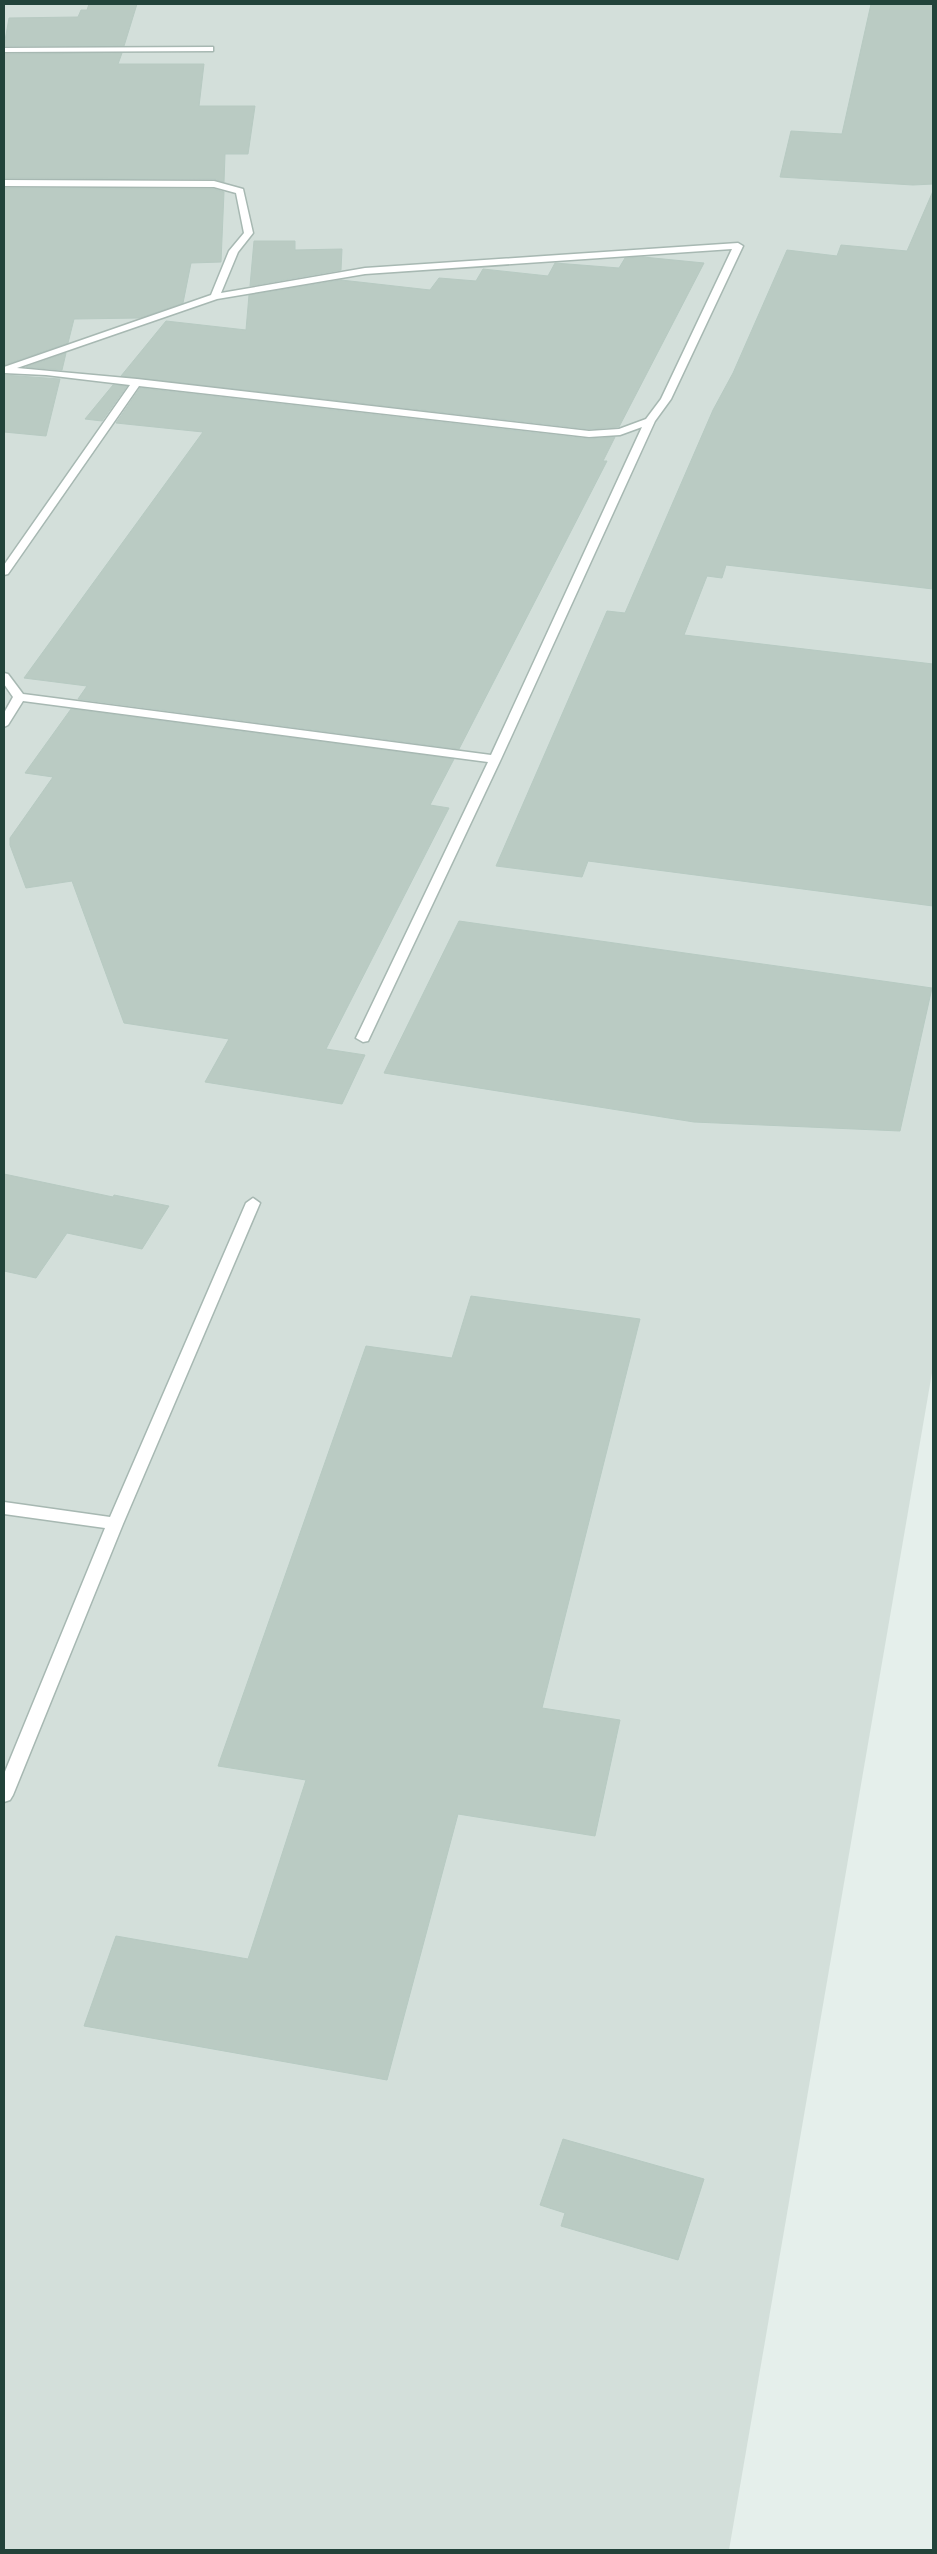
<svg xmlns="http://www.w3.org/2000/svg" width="937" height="2554" font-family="Jost,sans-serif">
<rect width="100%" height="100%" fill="#e5efeb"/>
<!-- built -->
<path fill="#d3dfda" d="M4,4H933V1367L729,2550H4Z"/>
<!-- building -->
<path fill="#bacbc3" stroke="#b7cac2" d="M89,4H137L124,46H4L9,18L78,17L81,10H87Z
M871,4H933V184L913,185L780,177L791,131L842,134Z
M122,53L118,64H204L199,106H255L248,154H225L224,182L214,179L4,178V54Z
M4,188L214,189L224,192L221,262L191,263L183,303L140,318L74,319L68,343L4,365Z
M933,191V589L726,565L722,578L707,576L684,635L933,664V906L588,861L582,877L496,866L607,611L625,613L713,410L733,373L787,250L837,256L841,245L907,251Z
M254,241H295V250L342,249L341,270L250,286Z
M643,257L704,263L619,427L589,429L121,376L166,321L246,330L249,295L341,280L430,290L439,278L476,281L483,269L548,276L555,263L619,268L625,258Z
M66,353L62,370L26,367Z
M4,375L60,379L46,436L4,432Z
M113,385L127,386L102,421L85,419Z
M140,388L589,439L615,437L603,461H607L459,749L78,699L87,686L24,678L203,432L116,423Z
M71,709L454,759L430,805L449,808L326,1049L365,1055L342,1104L205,1082L229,1039L124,1023L72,881L26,888L10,845V838L53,777L25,773Z
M459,921L932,988L900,1131L694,1122L384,1073Z
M4,1174L113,1197L114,1195L169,1206L142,1249L67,1233L36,1278L4,1271Z
M471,1296L640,1319L542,1708L620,1720L595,1836L458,1814L387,2080L84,2026L116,1936L248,1959L306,1780L218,1766L366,1346L452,1358Z
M563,2139L704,2179L678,2260L561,2226L565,2213L540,2205Z"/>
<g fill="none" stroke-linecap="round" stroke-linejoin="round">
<defs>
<path id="service" d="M210,47H213V51L4,52V48Z
M4,180L214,181L243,189L253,233L238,252L221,293L365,268L738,243L743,246L671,399L655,421L501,759L368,1041L363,1042L356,1038L488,762L23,701L8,725L4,727V713L13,697L4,684V673L8,674L23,694L491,755L642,427L620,435L589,437L139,386L8,574L4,575V565L130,385L46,375L4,373V367L211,295L229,251L244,233L236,193L214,187L4,186ZM732,249L661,399L646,419L619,429L589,431L137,379L17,368L217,299L365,274Z"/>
<path id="minor" d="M253,1198L260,1203L123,1524L13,1795L10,1800L4,1802V1774L105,1528L4,1514V1502L110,1517L246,1203Z"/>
</defs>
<!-- service casing -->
<use href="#service" stroke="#a7b8b2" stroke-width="3"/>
<!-- minor casing -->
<use href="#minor" stroke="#a7b8b2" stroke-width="3"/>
<!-- service -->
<use href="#service" fill="#fff" fill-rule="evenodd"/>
<!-- minor -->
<use href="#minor" fill="#fff" fill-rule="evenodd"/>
</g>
<!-- border -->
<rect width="937" height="2554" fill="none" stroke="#22433a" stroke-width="10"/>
</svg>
